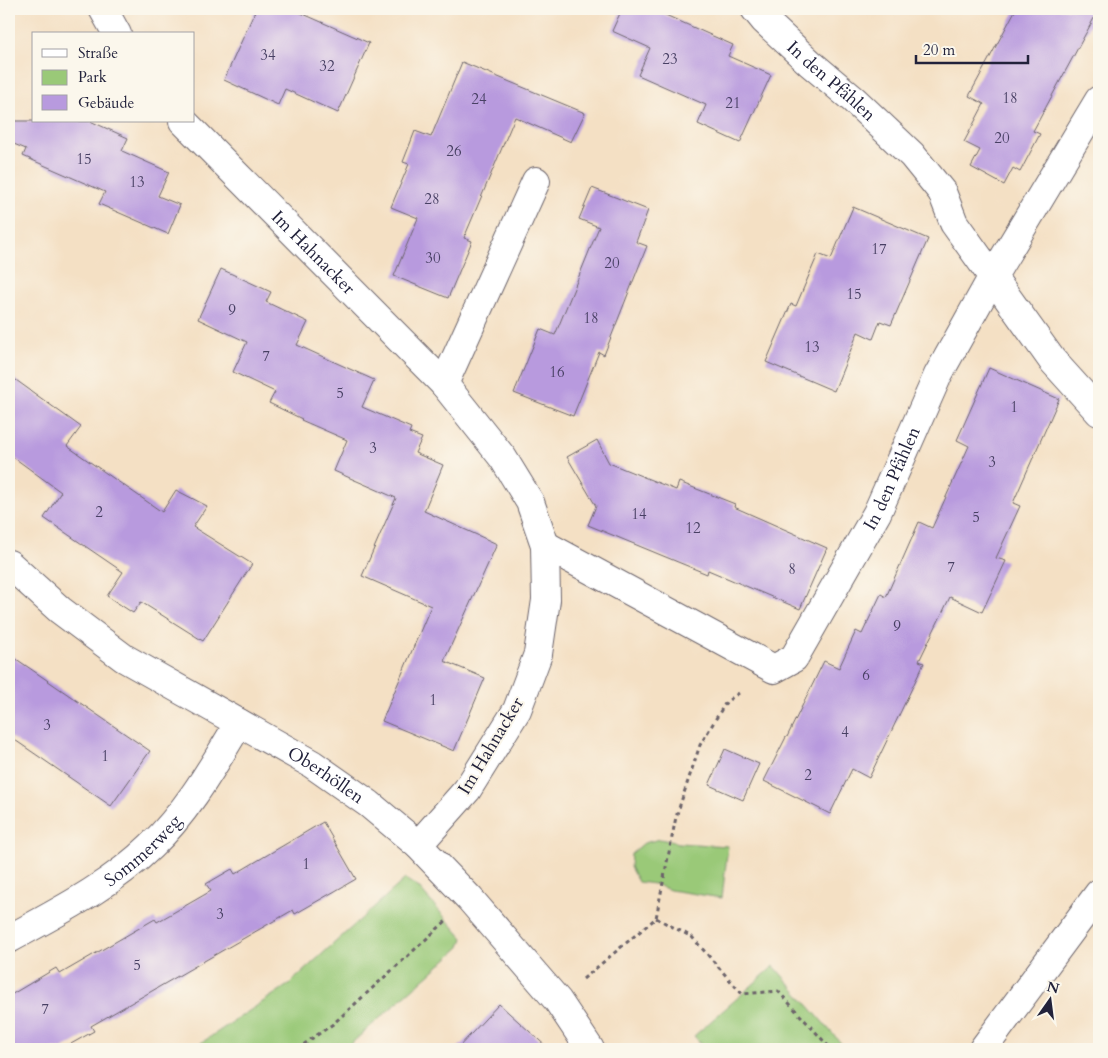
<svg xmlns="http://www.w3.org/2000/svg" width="1108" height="1058" font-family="Cardo,serif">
<rect width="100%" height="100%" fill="#fbf7ec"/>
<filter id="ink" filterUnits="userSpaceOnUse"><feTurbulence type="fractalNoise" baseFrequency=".02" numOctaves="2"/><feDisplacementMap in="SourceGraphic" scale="10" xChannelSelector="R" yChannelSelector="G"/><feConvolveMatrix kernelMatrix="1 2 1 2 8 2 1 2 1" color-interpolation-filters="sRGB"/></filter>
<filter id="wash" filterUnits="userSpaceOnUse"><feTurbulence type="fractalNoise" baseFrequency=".0096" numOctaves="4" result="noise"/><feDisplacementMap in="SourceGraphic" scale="20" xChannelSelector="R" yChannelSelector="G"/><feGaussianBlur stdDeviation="1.12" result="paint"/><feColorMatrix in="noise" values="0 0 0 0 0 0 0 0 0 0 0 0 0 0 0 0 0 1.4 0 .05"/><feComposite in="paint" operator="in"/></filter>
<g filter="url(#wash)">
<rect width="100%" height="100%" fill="#f4e0c4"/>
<!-- green -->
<path fill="#9ac978" stroke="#5e765a" d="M660,839L679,843L728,846L722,898L670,890L654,884L638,882L630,867L631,854L644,843Z
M405,879L418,887L463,938L460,947L345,1049H192L288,985Z
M774,966L846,1049H706L694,1036Z"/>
<g id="blocks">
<!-- building -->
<path fill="#b89ade" d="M256,9H292L369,43L338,113L285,89L278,105L224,80Z
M622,9H652L733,45L728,56L771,75L740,143L698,124L706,105L638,75L650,48L612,31Z
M1016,9H1099L1033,131L1040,134L1020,172L1013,168L1004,185L971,167L980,150L964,142L984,104L969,96Z
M462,62L585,113L571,142L515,117L464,238L472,241L448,298L394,276L418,218L391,207L409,164L403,162L415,131L431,137Z
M9,121H90L128,138L122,151L169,172L158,196L180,205L168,234L99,204L105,192L23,156L26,149L9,142Z
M592,188L648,210L636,242L647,246L604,355L599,352L573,416L514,393L540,329L555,335L599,227L579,219Z
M853,207L928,239L891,325L880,321L873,339L858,332L834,391L766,362L791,304L796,306L818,254L831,259Z
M221,269L271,292L266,302L308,322L297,345L374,380L362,407L411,428L409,433L422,438L415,453L443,465L424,511L497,544L444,661L485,678L454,751L382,721L431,606L362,576L396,498L334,471L347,440L301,420L302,419L269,403L275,392L233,372L247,342L198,319Z
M989,368L1059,399L1013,503L1020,506L996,558L1006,561L982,612L950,597L919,661L924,663L869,778L852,769L830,814L764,781L786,737H787L824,661L839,668L856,631L862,634L881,594L886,597L919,522L932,528L969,446L957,440Z
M9,375L81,427L67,446L162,512L176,490L207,506L193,527L252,564L203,641L141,602L133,613L107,596L123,572L44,518L61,492L9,454Z
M597,440L609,463L676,490L679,482L735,504L734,507L827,548L800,609L708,570L707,574L588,525L596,506L567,457Z
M9,654L150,751L111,806L9,736Z
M725,749L759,764L743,800L709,785Z
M323,822L356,879L295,914L293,910L91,1026L94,1031L62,1049H9V996L56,968L60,974L155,919L157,922L211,891L206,884L232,869L235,874Z
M499,1004L549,1049H457Z"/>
</g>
</g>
<g filter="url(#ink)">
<use href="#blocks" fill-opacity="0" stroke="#6c646b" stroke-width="1"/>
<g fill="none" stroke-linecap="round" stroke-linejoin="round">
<defs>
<g id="street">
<path d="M103,9L117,34"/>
<path id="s1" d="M755,9L764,20L810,63L854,100L912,155L942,192L954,223L1052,360L1099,412"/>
<path id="s2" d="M183,121L444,384L503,458L530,502L545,545L546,600L538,654L517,710L467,790L418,845"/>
<path d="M444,384L536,181"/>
<path id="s3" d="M545,545L774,669L794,658L877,513L938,375L993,276L1099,100"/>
<path id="s4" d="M9,564L60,610L124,658L312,764L369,804L418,845L470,899L558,1001L590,1049"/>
<path id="s5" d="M9,939C58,912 110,886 151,846C188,811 213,766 239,723"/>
<path d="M983,1049L1099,893"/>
</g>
</defs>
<!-- street casing -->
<use href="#street" stroke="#6c646b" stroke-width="30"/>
<!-- path -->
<path stroke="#6c646b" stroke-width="3" stroke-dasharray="4 4" stroke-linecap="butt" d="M656,918L692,937L742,994L778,991L831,1049
M583,979L656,918L676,817L700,745L726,702L742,691
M297,1049L333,1024L446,921"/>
<!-- street -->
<use href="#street" stroke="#fff" stroke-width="28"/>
</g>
</g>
<g text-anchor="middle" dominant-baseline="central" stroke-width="4" stroke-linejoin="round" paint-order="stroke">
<!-- number labels -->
<g font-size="15" fill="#484064">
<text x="268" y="55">34</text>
<text x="670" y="59">23</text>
<text x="327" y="66">32</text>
<text x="1010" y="98">18</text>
<text x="479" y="99">24</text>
<text x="733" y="103">21</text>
<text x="1002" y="138">20</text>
<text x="454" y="151">26</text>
<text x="84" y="159">15</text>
<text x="137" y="182">13</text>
<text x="432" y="199">28</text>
<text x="879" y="249">17</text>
<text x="433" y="258">30</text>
<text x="612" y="263">20</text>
<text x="854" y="294">15</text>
<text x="232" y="310">9</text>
<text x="591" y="318">18</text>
<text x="812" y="347">13</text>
<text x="266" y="356">7</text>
<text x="557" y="372">16</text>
<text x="340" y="393">5</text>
<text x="1014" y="407">1</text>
<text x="373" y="448">3</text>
<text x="992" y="462">3</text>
<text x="99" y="512">2</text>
<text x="639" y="514">14</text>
<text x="976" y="517">5</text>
<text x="693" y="528">12</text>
<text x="951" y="567">7</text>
<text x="792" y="569">8</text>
<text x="897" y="626">9</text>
<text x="866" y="675">6</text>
<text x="433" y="700">1</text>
<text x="47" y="725">3</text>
<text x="845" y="732">4</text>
<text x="105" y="756">1</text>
<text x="808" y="775">2</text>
<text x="306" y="864">1</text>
<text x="220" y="914">3</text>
<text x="137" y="965">5</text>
<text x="45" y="1009">7</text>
</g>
<!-- street labels -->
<g font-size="18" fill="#22223b" stroke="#fbf7ec">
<text stroke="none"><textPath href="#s1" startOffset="105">In den Pfählen</textPath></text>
<text stroke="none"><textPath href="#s2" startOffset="185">Im Hahnacker</textPath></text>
<text stroke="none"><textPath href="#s3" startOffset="488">In den Pfählen</textPath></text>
<text transform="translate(491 746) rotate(-59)">Im Hahnacker</text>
<text stroke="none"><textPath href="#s4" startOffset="382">Oberhöllen</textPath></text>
<text stroke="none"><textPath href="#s5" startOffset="161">Sommerweg</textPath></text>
</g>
</g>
<!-- margin -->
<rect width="1108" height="1058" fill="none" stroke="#fbf7ec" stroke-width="30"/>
<!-- legend -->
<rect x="32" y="32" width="162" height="90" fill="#fbf7ec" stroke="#a4a2a5"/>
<rect x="42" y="49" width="25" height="8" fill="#ffffff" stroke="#a4a2a5"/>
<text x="78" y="58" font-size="15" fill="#22223b">Straße</text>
<rect x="42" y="70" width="25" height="15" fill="#9ac978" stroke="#a4a2a5"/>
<text x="78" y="82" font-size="15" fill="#22223b">Park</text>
<rect x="42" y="95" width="25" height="15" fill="#b89ade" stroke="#a4a2a5"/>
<text x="78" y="108" font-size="15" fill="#22223b">Gebäude</text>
<!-- north arrow -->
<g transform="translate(1050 1000) rotate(14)" stroke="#fbf7ec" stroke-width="4" paint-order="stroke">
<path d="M0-4L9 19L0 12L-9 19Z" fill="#22223b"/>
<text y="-8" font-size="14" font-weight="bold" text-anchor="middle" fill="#22223b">N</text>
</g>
<!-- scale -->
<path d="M916 55v8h112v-8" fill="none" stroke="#22223b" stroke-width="2.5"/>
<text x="923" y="55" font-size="15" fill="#22223b" stroke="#fbf7ec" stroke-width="4" paint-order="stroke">20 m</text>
</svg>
